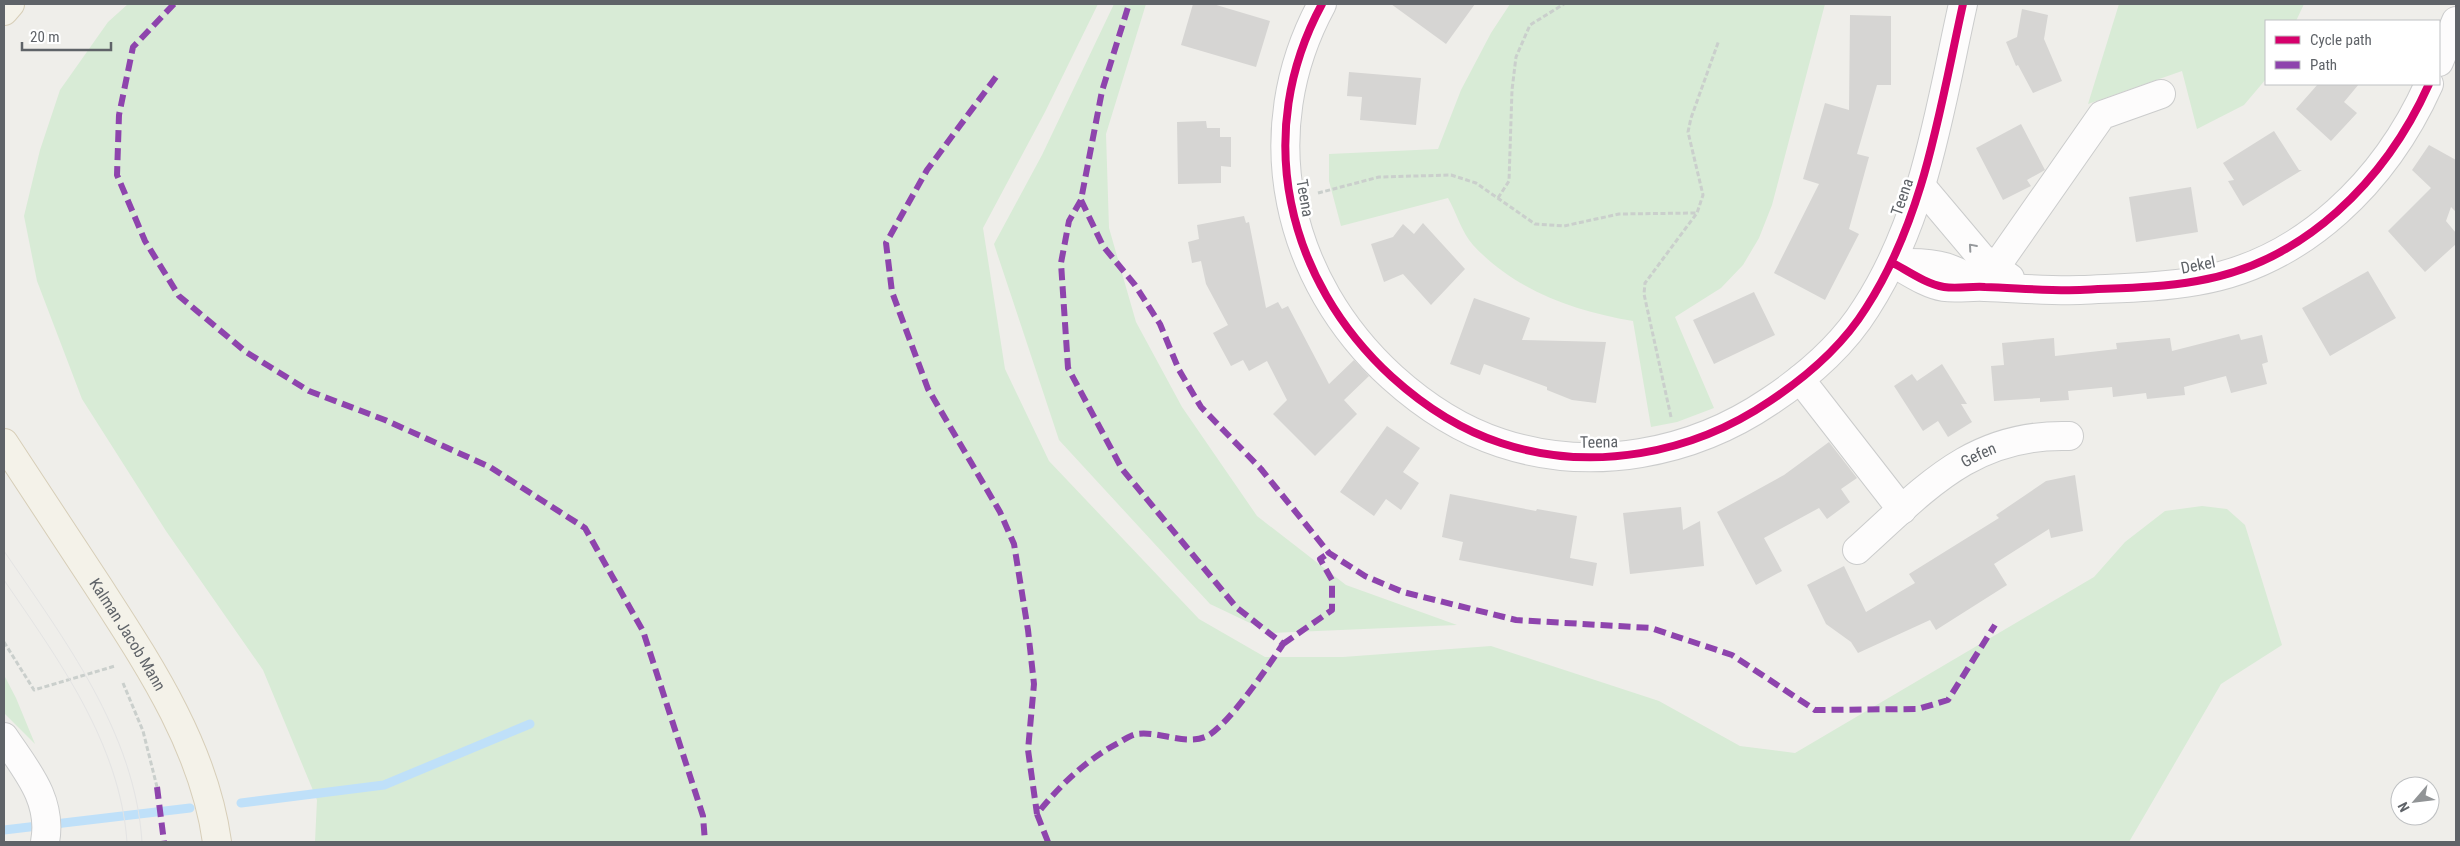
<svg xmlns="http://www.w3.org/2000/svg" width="2460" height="846" font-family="'Roboto Condensed',sans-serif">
<rect width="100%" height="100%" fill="#efeeea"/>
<!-- green -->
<path fill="#d8ebd6" d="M128,4H1098L1045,112L983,228L1005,369L1049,461L1199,619L1265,657H1343L1491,646L1659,701L1740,746L1795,753L2094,577L2125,542L2165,511L2202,506L2227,509L2245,525L2282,645L2221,684L2129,842H315L317,800L263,670L166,531L82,399L37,281L24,216L40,150L60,90L108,22Z
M1114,4H1146L1106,134L1109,228L1136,322L1182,407L1257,516L1346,585L1457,625L1271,633L1210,604L1059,440L994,244L1042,155Z
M1510,4H1825L1772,205L1759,238L1743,265L1721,288L1675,317L1714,408L1677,422L1651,427L1633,321C1574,311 1516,291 1473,245C1462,233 1456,212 1448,198L1341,226L1329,181V154L1438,149L1461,90L1491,33Z
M2119,4H2304L2296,21H2266V79L2244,105L2197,129L2182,71L2088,104Z
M4,675L16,698L35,744L4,713Z"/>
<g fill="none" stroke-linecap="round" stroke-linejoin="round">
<!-- stream -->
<path stroke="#bfe0f9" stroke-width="9" d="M241,803L384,785L530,724
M4,830L190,808"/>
</g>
<!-- building -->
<path fill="#d6d5d3" d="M1193,4H1213L1270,21L1256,67L1181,45Z
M1391,4H1475L1446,44Z
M2022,9L2048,15L2044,39L2062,81L2033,93L2018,65L2016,66L2006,42L2017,37Z
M1850,15L1891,16V85H1877L1857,154L1869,157L1849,229L1859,234L1825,300L1774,273L1819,184L1803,179L1825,103L1849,110Z
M1349,72L1421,78L1416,125L1360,120L1362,97L1347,96Z
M2318,84H2359L2344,102L2357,113L2331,141L2296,109Z
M1206,121L1207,128H1220V137H1231V167L1221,166V183L1178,184L1177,122Z
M2021,124L2045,170L2027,180L2031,186L2003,200L1976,148Z
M2274,131L2299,170H2302L2243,206L2228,181L2234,180L2223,163Z
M2429,145L2456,160V212L2451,207L2446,221L2456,233V244L2425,272L2388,231L2431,188L2412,170Z
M2191,187L2198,232L2136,242L2129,197Z
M1244,216L1246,223L1249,222L1266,308L1278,302L1282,309L1288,306L1329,384L1354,360L1369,376L1344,400L1357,414L1315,456L1273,414L1287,400L1267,361L1249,371L1243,360L1231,366L1213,333L1228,325L1206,284L1201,261L1192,263L1188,242L1199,239L1197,225Z
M1423,223L1465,269L1431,305L1403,274L1384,282L1371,244L1393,237L1403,224L1414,234Z
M2368,271L2396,318L2330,356L2302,308Z
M1754,292L1775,335L1714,364L1693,320Z
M1474,298L1530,318L1522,340L1606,342L1596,403L1572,400L1547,390V387L1484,364L1480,375L1450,364Z
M2239,334L2241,340L2262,335L2268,362L2262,364L2267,384L2231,393L2226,376L2184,387L2185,395L2147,399L2146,393L2113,397L2112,387L2068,391L2069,400L2040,402V398L1994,401L1991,366L2004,365L2002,343L2054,338L2055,356L2117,349L2116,343L2170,338L2172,351Z
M1942,364L1967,404H1961L1972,422L1948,437L1938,421L1923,431L1894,386L1912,374L1917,381Z
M1387,426L1420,448L1403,472L1419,483L1401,510L1386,499L1374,516L1340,492Z
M1829,442L1857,478L1841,489L1850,502L1827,519L1819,508L1764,538L1782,571L1756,585L1717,512L1784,475Z
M2075,475L2083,531L2051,538L2049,529L1994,564L2007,585L1936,630L1930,620L1858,653L1851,642L1826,624L1807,585L1844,566L1866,612L1915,583L1909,574L1999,518L1996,515L2046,481Z
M1450,494L1536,511L1537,509L1577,516L1570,558L1597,563L1593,586L1459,560L1463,542L1442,537Z
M1681,507L1683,530L1700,521L1704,566L1630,574L1623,513Z"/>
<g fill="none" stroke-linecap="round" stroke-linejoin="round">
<defs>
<g id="minor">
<path d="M1322,4C1252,133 1286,280 1392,377C1423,405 1461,430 1501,443C1592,473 1692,454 1770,401C1806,377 1843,345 1866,308C1925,217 1940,107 1963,4"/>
<path d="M2439,62L2456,21"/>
<path d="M1922,187L1981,257L2010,278"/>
<path d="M1893,263C1908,271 1926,284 1944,287C1957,289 1972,286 1985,287C2017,288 2048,291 2080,290C2119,288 2158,288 2197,281C2304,263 2386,180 2429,84"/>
<path d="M1903,263C1942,262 1952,268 1985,286"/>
<path d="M1995,268L2102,115L2161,94"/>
<path d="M1800,379L1902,510"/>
<path id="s1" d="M1857,550C1924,490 1971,433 2069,436"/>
<path d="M4,737C26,770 53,800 45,842"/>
</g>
<g id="major">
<path d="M4,11L10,4"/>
<path id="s2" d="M4,443C35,490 66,538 98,586C149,665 204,747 217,842"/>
</g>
</defs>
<!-- minor casing -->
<use href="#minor" stroke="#cbcccc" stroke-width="30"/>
<!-- major casing -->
<use href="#major" stroke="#d7ceb8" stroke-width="30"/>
<!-- path -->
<path stroke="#cacfcc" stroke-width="3" stroke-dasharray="5 2.5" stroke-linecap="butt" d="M1318,193L1379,177L1451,175L1476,183L1535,224L1564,226L1619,214L1696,213
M1498,198L1509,181L1512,90L1516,57L1530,25L1564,4
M1671,417L1644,294L1645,283L1697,213L1703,195L1688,132L1691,118L1719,40
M4,642L34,690L115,666
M123,683L143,731L157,787"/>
<!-- minor -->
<use href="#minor" stroke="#fdfcfc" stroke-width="28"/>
<!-- major -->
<use href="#major" stroke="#f4f2e9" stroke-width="28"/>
<!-- tram -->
<path stroke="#e4e4e4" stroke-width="1" d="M4,551C64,639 135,732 142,842
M4,580C58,659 120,743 127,842"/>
<!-- quiet -->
<path stroke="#8e44ad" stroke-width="6" stroke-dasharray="12 6" stroke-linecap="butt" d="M174,4L133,47L119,115L117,175L145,241L179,296L246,352L309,391L385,420L490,467L585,528L643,631L703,816L705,842
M996,77L927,170L886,243L892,292L928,389L1000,512L1014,544L1028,630L1034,684L1028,750L1037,814
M1081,200L1103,246L1135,285L1160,324L1179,370L1201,407L1261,469L1329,553L1365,576L1403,592L1516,620L1651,628L1732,655L1815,710L1918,709L1948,700L1995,625
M1283,644L1332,610V580L1320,559L1329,553
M157,787L164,842
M1048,842L1037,814C1060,785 1087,759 1120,742C1125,739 1131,735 1137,734C1159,731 1184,745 1205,737C1226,729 1270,664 1283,644L1236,607L1122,469L1068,368L1061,263L1069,221L1081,200L1102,91L1129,4"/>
<defs>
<path id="cycleway" d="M1322,4C1252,133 1286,280 1392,377C1423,405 1461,430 1501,443C1592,473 1692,454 1770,401C1806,377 1843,345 1866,308C1925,217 1940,107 1963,4
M1893,263C1908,271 1926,284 1944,287C1957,289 1972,286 1985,287C2017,288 2048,291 2080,290C2119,288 2158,288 2197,281C2304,263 2386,180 2429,84"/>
</defs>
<!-- cycleway casing -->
<use href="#cycleway" stroke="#fff" stroke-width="11"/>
<!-- cycleway -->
<use href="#cycleway" stroke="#d6006c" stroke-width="8"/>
</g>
<!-- one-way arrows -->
<defs><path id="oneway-chevron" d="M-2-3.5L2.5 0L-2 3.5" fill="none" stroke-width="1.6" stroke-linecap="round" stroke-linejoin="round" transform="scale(1.25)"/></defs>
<use stroke="#96999c" href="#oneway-chevron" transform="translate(1972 247) rotate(-131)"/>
<g text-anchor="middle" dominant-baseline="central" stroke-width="5" stroke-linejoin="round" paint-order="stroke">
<!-- street labels -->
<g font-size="16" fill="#5f6368" stroke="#fff">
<text transform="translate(1902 197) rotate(-71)">Teena</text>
<text transform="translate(1305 198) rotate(80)">Teena</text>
<text transform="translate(2198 265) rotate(-11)">Dekel</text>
<text transform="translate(1599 442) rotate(-1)">Teena</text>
<text stroke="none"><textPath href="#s1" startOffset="155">Gefen</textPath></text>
<text stroke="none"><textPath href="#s2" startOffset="228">Kalman Jacob Mann</textPath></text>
</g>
</g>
<!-- border -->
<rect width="2460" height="846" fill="none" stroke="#5f6368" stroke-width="10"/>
<!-- legend -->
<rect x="2265" y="20" width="175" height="65" fill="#ffffff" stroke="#bfc1c3"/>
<rect x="2275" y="36" width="25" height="8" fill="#d6006c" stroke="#bfc1c3"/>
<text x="2310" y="45" font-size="15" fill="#5f6368">Cycle path</text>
<rect x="2275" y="61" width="25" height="8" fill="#8e44ad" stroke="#bfc1c3"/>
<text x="2310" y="70" font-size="15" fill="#5f6368">Path</text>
<!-- north arrow -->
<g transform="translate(2415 801) rotate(242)"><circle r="24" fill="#ffffff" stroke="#bfc1c3"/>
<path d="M0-4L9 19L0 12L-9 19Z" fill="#919496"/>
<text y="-8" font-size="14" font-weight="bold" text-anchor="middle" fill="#5f6368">N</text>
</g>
<!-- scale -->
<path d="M22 42v8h89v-8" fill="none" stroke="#5f6368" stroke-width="2.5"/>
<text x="30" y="42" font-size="15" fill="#5f6368" stroke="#ffffff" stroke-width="4" paint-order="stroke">20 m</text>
</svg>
